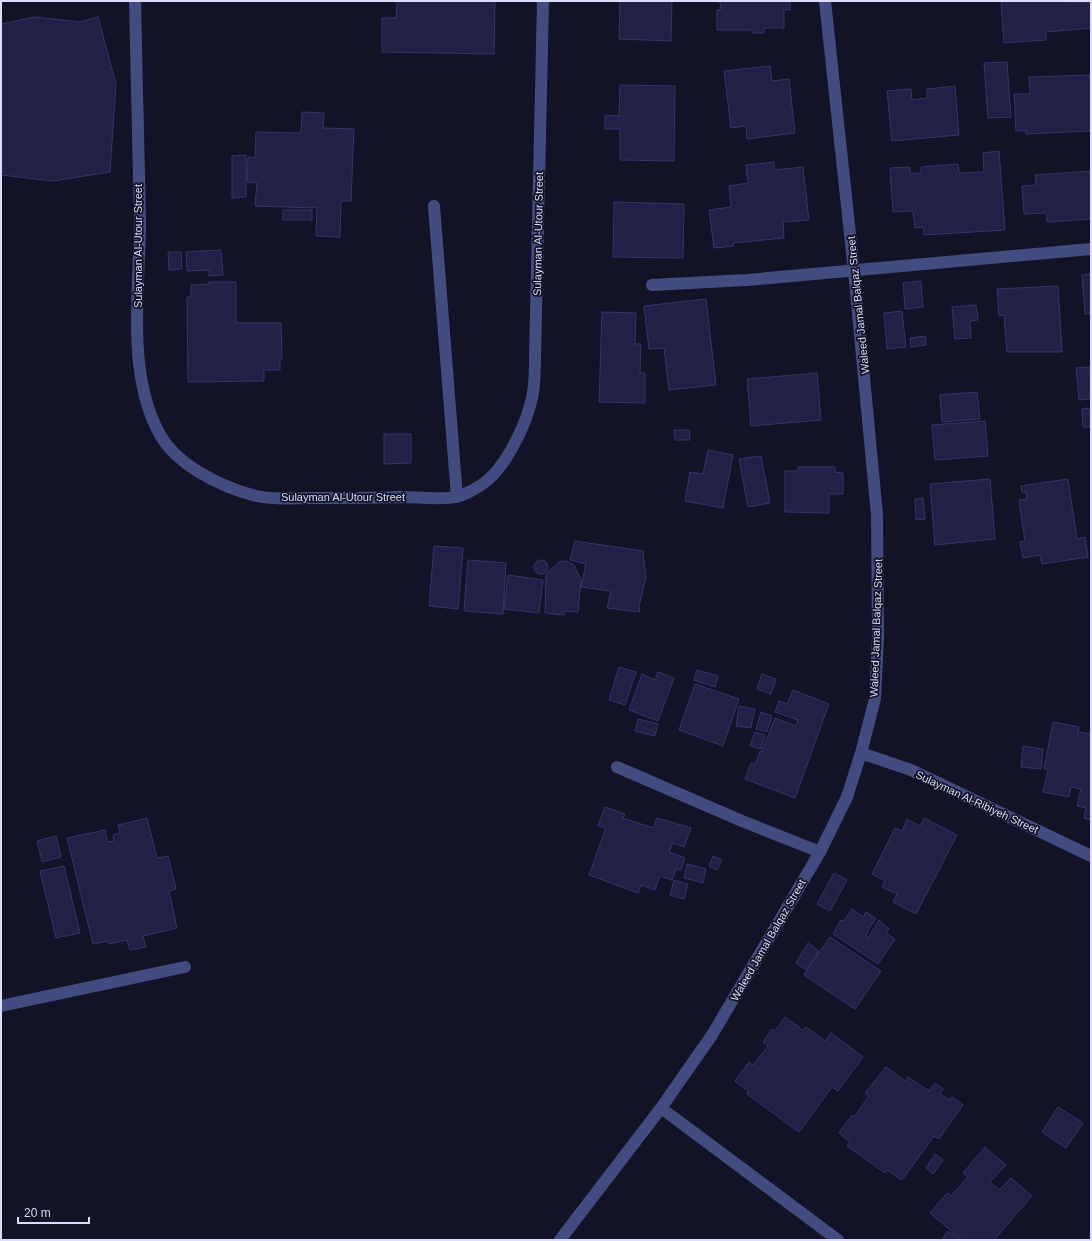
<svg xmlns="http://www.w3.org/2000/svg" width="1092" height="1241" font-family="Helvetica,sans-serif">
<rect width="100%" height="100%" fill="#121326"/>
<!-- building -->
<path fill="#212045" stroke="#36356e" d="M397,1H495L494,54L382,52V18H396Z
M620,1H672L671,41L619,39Z
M712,1H790V10H784V28H764V33H752V30H717V10L721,9L720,2Z
M1001,1L1091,2V28L1046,32V40L1004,43Z
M35,17L80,22L98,17L116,84L110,172L53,181L1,175V24Z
M1007,62L1011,117L988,118L984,63Z
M770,66L772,81L789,79L795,133L747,139L746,126L731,128L724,71Z
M1091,75V131L1026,134V130L1016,131L1014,94H1030L1029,77Z
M620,85L675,86L674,161L620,160V129H605V115L619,116Z
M955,86L959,135L892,141L887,91L911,89L912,100L927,98V89Z
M302,112L324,113L323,128L354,129L351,201H341L340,237L316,236L317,208L255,206L257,183L247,182L248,157L255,158L256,132L301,133Z
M999,151L1005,230L924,235L923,227L915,228L913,211L893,212L890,168L910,167V174L921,173V167L958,164L959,173L984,172L983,153Z
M246,155V197L232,198V156Z
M774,162V170L803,167L809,220L783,222L784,238L733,243L734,246L714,248L709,210L731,207L729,186L748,183L746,165Z
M1091,171V219L1047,222L1046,213L1024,214L1022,186L1036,185L1035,175Z
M614,202L684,204L683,258L613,257Z
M283,210H312V220H283Z
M221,250L223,275L209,276V270L187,271L186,252Z
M168,252H181L182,269L169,270Z
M1091,274V314H1085L1082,275Z
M921,281L923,307L905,309L903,283Z
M209,282H236V323H281L282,359H280V370H264V381L188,382L187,297H191V285L209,284Z
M1058,286L1062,352H1007L1004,315L999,316L997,289Z
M706,299L716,385L669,390L664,348L649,349L644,306Z
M976,305L978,320L970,321L971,338L955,339L952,307Z
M902,311L906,347L887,349L884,313Z
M602,312L636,313L635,344H641L640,373H645V403L599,402Z
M925,336L926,345L911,347L910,338Z
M1090,367L1091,399L1079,400L1076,368Z
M817,373L821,420L751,426L747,379Z
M977,392L980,419L942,422L940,395Z
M1091,408V427H1083L1082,409Z
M985,421L988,456L935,460L932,425Z
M674,430H689L690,440H675Z
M384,434H411V463L384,464Z
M708,450L733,455L723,508L685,501L690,472L703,474Z
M761,456L770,503L748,507L739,459Z
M798,467H835V472L843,473V494H829V513L785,512V471H798Z
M990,479L995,539L935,545L930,484Z
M1068,479L1077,539L1085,537L1088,557L1042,564L1040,555L1023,558L1020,542L1025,541L1019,500L1027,499L1026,492H1022L1021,486Z
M923,498L925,519L916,520L915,499Z
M575,541L643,551L646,577L639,606L640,612L607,608L611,591L581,587L586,564L570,560Z
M434,546L463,548L458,609L429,606Z
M468,560L506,563L503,614L464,611Z
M534 567a7 7 0 1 1 14 0a7 7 0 1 1-14 0Z
M567,561L574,565L581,580L578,612L564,611V615L545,613L546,574L559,562Z
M508,575L543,580L539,613L504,609Z
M619,667L636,672L625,705L609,700Z
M697,670L718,676L715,687L694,680Z
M658,672L674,678L658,721L629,710L642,674L655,680Z
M762,674L776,679L771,694L757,689Z
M695,684L739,699L723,746L679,730Z
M793,690L829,704L795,798L745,779L751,763L755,765L760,751L762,752L775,718L796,726L798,720L775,712L779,701L787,704Z
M739,706L755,709L751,728L736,726Z
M761,712L772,716L767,732L756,729Z
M638,719L658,724L655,736L635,731Z
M1053,722L1079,727L1078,732L1091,734V820L1084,818L1086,808L1077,806L1081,789L1071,787L1069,797L1043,792L1048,770L1044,769Z
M755,732L765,735L761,749L750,746Z
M1023,746L1043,749L1041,769L1021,767Z
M605,807L625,814L623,818L653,828L657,818L691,828L684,847L673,843L669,852L685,858L681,870L676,869L672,880L660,876L655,890L641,885L638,893L589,875L606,828L598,826Z
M147,818L157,858L168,856L176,889L169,891L177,928L143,936L146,947L130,950L127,940L109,944L108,941L93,944L67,838L105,830L108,842L114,841L113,835L120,833L118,825Z
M924,818L957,835L916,914L893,902L897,894L882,887L885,881L872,874L895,828L902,831L907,819L920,826Z
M56,836L61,857L42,862L37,841Z
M713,856L722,860L717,870L709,866Z
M687,864L706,869L703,883L684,878Z
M64,866L80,933L56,938L40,871Z
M834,873L847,880L830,911L817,904Z
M674,880L688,884L684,899L670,895Z
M852,909L863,917L866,912L876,919L869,928L866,936L868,938L879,920L889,929L886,933L895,939L878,964L833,934L841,920L844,921Z
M830,937L881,971L855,1009L804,975Z
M808,943L819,951L806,970L796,963Z
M785,1017L803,1030L806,1027L825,1041L831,1033L863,1057L838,1091L832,1087L799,1132L747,1094L748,1091L735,1081L749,1062L753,1065L768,1046L763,1042L772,1029L775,1031Z
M886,1067L905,1081L908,1077L929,1091L935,1083L943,1089L940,1094L949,1100L952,1097L963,1105L939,1139L934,1136L902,1180L887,1170L885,1173L847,1146L850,1142L839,1133L852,1115L854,1117L869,1096L865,1093Z
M1058,1107L1083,1123L1066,1148L1042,1132Z
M985,1147L1006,1165L990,1182L999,1190L1011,1178L1032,1196L994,1240H962L930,1213L947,1193L951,1196L968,1177L963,1173Z
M935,1154L943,1160L933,1174L926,1168Z
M948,1231L960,1240H946L943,1238Z"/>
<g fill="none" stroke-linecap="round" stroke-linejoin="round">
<!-- minor -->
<path stroke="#434c80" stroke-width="12" d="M135,1C136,74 139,147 140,220C140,286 126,370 158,431C175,465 221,487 256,496C274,500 294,498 312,498C341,498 371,498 400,497C416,497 442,500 456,497C464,495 475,489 481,485C505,470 526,425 532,398C535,385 535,370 535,356L543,1
M434,206L457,497
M652,285L747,280L1091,249
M861,753L911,770L1091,856
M617,767L742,821L820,852
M1,1006L185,967
M661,1108L838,1240
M560,1240L661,1108L712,1035L820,852L847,797L861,753L875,699L878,638L877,515L854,271L825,1"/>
</g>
<g text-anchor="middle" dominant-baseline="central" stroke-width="3.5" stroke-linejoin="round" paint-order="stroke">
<!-- street labels -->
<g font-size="11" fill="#dbddfb" stroke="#121326">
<text transform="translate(538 234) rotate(-89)">Sulayman Al-Utour Street</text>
<text transform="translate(138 246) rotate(-90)">Sulayman Al-Utour Street</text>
<text transform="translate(858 305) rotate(-96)">Waleed Jamal Balqaz Street</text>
<text x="343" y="497">Sulayman Al-Utour Street</text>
<text transform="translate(876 628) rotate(-88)">Waleed Jamal Balqaz Street</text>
<text transform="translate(977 802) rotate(25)">Sulayman Al-Ribiyeh Street</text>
<text transform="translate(768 940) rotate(-60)">Waleed Jamal Balqaz Street</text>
</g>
</g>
<!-- border -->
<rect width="1092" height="1241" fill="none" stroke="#dbddfb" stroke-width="4"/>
<!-- scale -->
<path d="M18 1217v6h71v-6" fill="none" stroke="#dbddfb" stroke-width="2"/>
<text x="24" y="1217" font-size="12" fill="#dbddfb" stroke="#121326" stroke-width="3" paint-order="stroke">20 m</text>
</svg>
